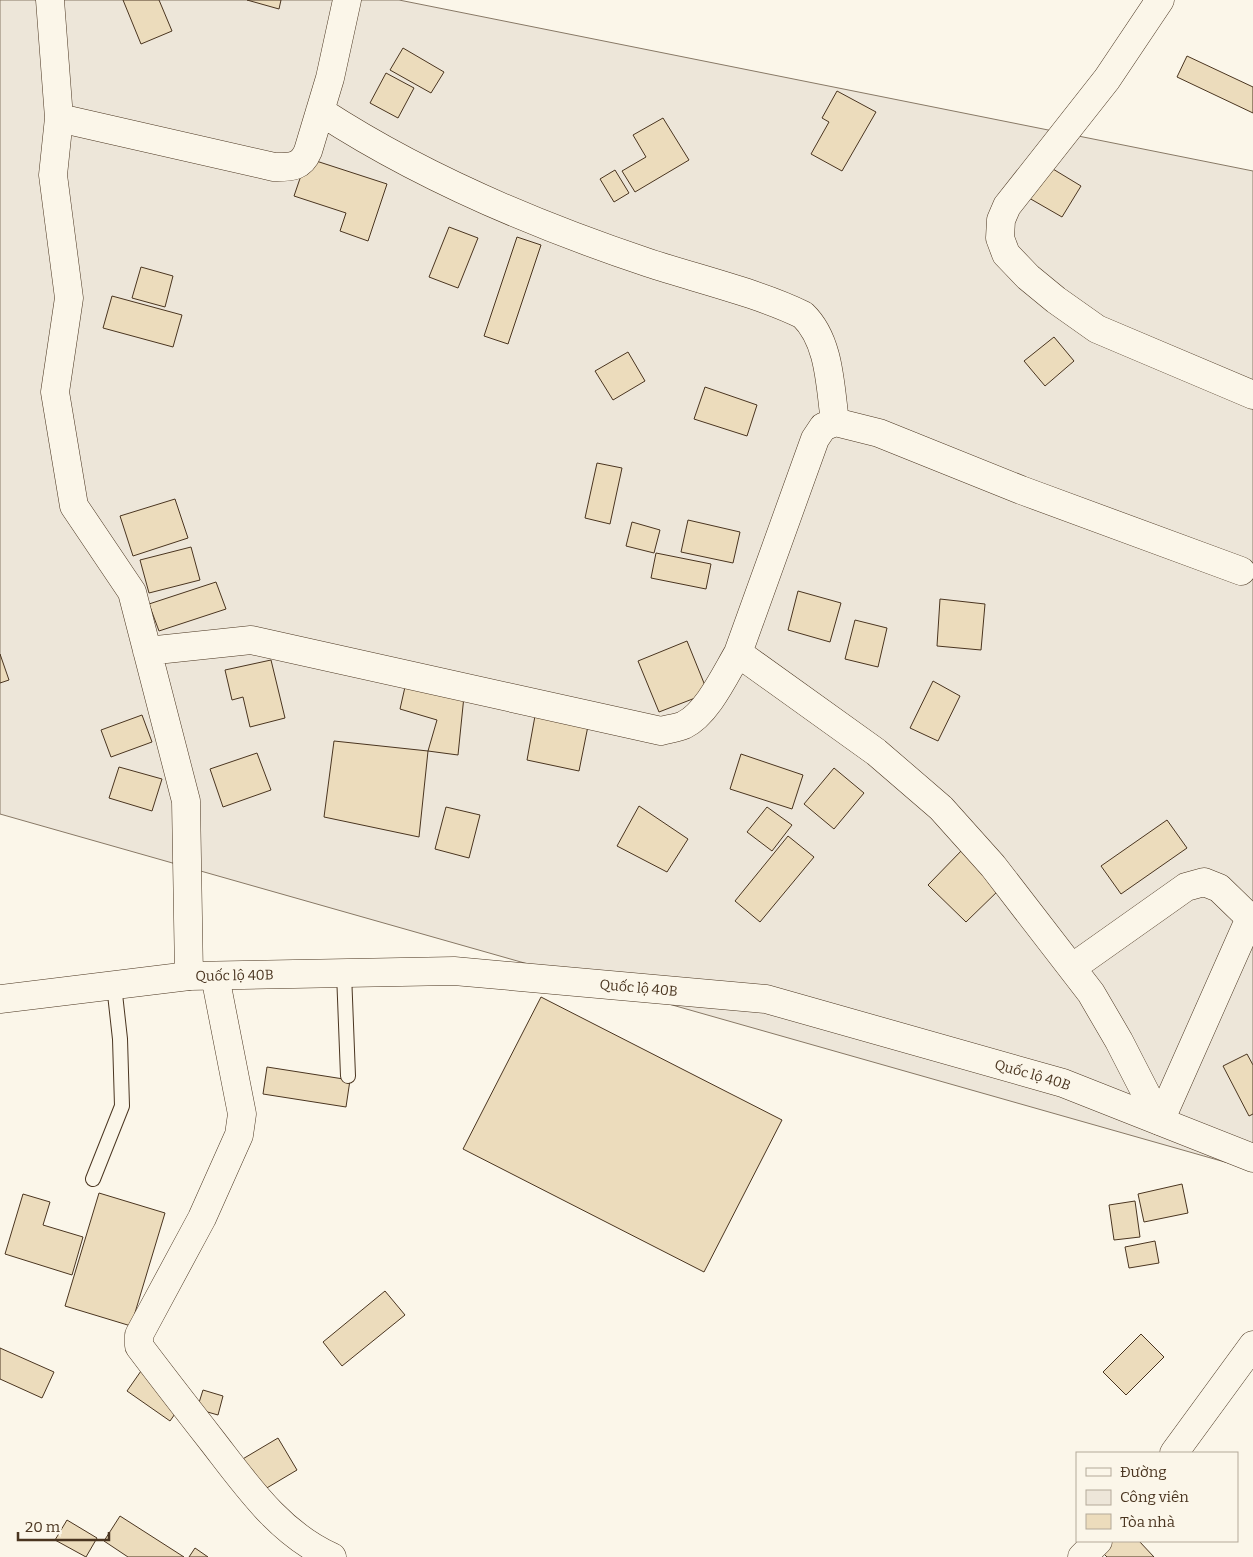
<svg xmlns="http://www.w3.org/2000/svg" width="1253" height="1557" font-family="Bitter,serif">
<rect width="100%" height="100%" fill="#fbf6e9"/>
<!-- green -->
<path fill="#ede6d9" stroke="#887966" d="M0,0H399L1253,171V1170L0,814Z"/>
<!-- building -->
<path fill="#ecdcbc" stroke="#4a3520" d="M123,0H159L172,31L141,44Z
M247,0H281L279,9Z
M403,48L444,72L431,93L390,70Z
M1187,56L1253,87V113L1177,77Z
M386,73L414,88L398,118L370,103Z
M837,91L876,112L842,171L811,154L829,122L822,118Z
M663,118L689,160L635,192L622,171L646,157L633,135Z
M307,158L387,184L368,241L340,231L346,213L294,196Z
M1048,166L1081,186L1062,217L1029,198Z
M615,170L629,193L614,202L600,179Z
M449,227L478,238L458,288L429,277Z
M517,237L541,245L508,344L484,336Z
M141,267L173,276L165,307L132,298Z
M112,296L182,315L173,347L103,328Z
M1054,337L1074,361L1045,386L1024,361Z
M628,352L645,381L613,400L595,371Z
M705,387L757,405L747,436L694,419Z
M597,463L622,468L610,524L585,518Z
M175,499L188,538L133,556L120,516Z
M688,520L740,532L733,563L681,552Z
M632,522L660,530L654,553L626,546Z
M191,547L200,580L149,593L140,560Z
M656,553L711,564L706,589L651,578Z
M216,582L226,609L159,631L149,604Z
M798,591L841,603L830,642L788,630Z
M940,599L985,604L981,650L937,646Z
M855,620L887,628L878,667L845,659Z
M687,641L708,693L659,712L638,661Z
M0,654L9,680L0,683Z
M271,660L285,718L250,727L243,697L232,700L225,670Z
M933,681L960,696L938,741L910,728Z
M405,687L464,696L458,755L428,751L437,720L400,709Z
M142,715L152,742L111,757L101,730Z
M535,716L588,726L579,771L527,760Z
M334,741L428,751L419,837L324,817Z
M257,753L271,790L223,807L210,769Z
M741,754L803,775L792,809L730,789Z
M119,767L162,779L152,811L109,798Z
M834,768L864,793L834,829L804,804Z
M639,806L688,839L667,872L617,846Z
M446,807L480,815L469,858L435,849Z
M767,807L792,825L772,851L747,832Z
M1167,820L1187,848L1121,894L1101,866Z
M788,836L814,857L760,922L735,901Z
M964,848L1002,887L966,922L928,885Z
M541,997L782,1120L704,1272L463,1149Z
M1247,1054L1253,1065V1114L1249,1116L1223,1066Z
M267,1067L350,1080L346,1107L263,1094Z
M1182,1184L1188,1213L1144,1222L1138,1194Z
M99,1193L165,1213L131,1326L65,1306Z
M23,1194L50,1202L43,1225L83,1237L72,1275L5,1254Z
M1135,1201L1140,1237L1114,1240L1109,1205Z
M1155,1241L1159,1263L1129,1268L1125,1247Z
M385,1291L405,1315L342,1366L323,1342Z
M1141,1334L1164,1357L1126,1395L1103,1372Z
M0,1348L54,1372L42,1398L0,1379Z
M148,1361L191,1391L170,1421L127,1391Z
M203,1390L223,1396L218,1415L197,1409Z
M278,1438L297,1470L260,1492L241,1460Z
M120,1516L184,1557H128L104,1541Z
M67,1520L97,1538L86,1557L55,1540Z
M1097,1541H1139L1154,1557H1107L1094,1544Z
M195,1548L208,1557H189Z"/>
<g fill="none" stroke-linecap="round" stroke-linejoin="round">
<defs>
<path id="service" d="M344,973L348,1076
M93,1179L122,1106L120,1039L114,985"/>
<path id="minor" d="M50,0L59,118L53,175L69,298L55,392L74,506L132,592L186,801L189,976
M1160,0L1107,79L1007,206L1001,220L1000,238L1006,254L1028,277L1056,300L1097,329L1253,395
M320,111C421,177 535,225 649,263C698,279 758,293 803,315C830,341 830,386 835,422
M59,118L274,167C290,167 301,168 308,151L330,78L347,0
M147,651L251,640L661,731C668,729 677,728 684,725C707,714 725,675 738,653L815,439L823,427L835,422L879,433L1021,490L1241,571
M738,653L876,752L941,808L993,866L1091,993L1119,1041L1160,1121
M1073,967L1186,887L1204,882L1219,888L1250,918L1160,1121
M215,976L242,1114L239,1135L202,1218L139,1335V1346C163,1378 188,1410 213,1442C247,1486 280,1534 332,1557
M1174,1453L1253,1345
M1082,1557L1098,1541"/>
<g id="trunk">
<path id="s1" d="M0,999L189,976L454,971L766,999L1063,1083L1253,1158"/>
</g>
</defs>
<!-- service casing -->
<use href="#service" stroke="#4a3520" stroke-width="16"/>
<!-- minor casing -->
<use href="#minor" stroke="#4a3520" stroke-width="29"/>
<!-- trunk casing -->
<use href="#trunk" stroke="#4a3520" stroke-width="29"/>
<!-- service -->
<use href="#service" stroke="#fbf6e9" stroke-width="14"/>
<!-- minor -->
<use href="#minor" stroke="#fbf6e9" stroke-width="28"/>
<!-- trunk -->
<use href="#trunk" stroke="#fbf6e9" stroke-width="28"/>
</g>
<g text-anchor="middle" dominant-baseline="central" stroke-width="4" stroke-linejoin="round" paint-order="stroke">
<!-- street labels -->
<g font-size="14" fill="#4a3520" stroke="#fbf6e9">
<text stroke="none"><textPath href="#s1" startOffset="236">Quốc lộ 40B</textPath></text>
<text stroke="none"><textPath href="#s1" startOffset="641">Quốc lộ 40B</textPath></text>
<text stroke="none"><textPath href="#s1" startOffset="1046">Quốc lộ 40B</textPath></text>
</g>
</g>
<!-- legend -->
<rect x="1076" y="1452" width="162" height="90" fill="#fbf6e9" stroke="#b4a999"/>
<rect x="1086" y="1468" width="25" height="8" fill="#fbf6e9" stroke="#b4a999"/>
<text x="1120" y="1477" font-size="15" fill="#4a3520">Đường</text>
<rect x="1086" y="1490" width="25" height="15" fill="#ede6d9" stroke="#b4a999"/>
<text x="1120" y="1502" font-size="15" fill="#4a3520">Công viên</text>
<rect x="1086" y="1514" width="25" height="15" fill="#ecdcbc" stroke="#b4a999"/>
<text x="1120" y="1527" font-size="15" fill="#4a3520">Tòa nhà</text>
<!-- scale -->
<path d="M18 1532v8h91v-8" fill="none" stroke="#4a3520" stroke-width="2.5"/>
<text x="25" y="1532" font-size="15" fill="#4a3520" stroke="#fbf6e9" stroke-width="4" paint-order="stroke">20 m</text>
</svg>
